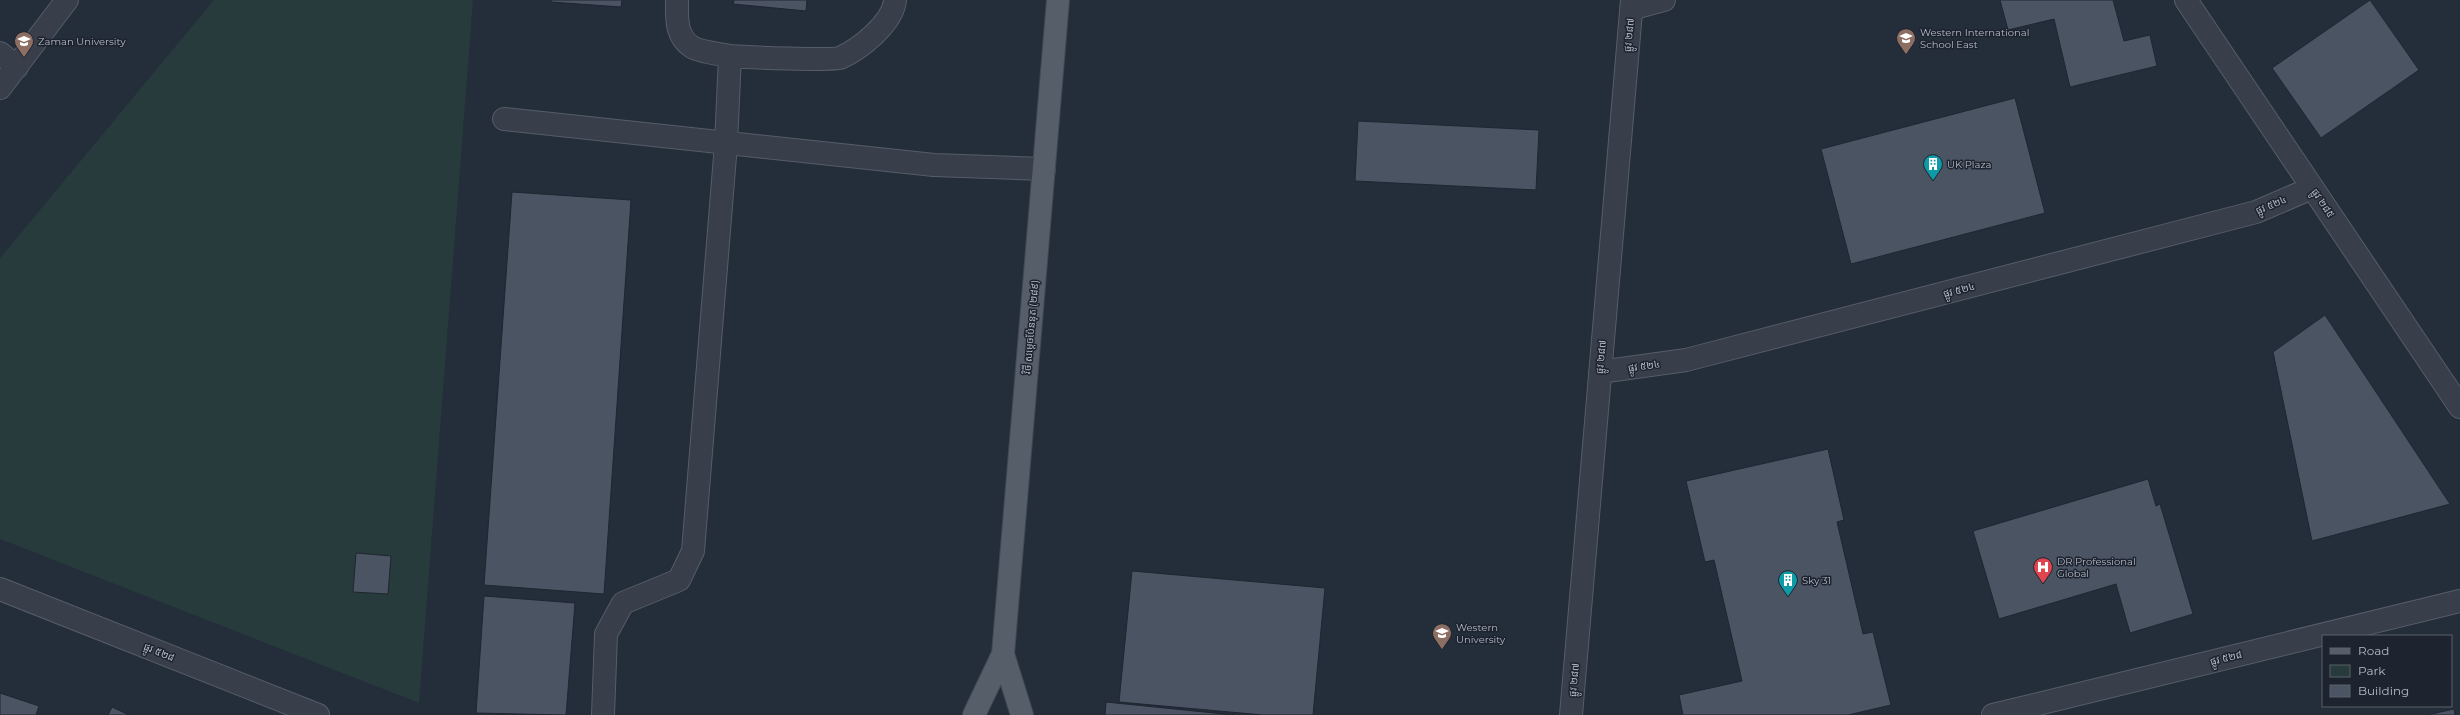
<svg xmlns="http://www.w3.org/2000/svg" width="2460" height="715" font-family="Montserrat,'Noto Sans Khmer',sans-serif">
<rect width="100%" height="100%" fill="#242d3a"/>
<!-- green -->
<path fill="#273a3c" d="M214,0H473L419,703L0,539V258Z"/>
<!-- building -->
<path fill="#4b5463" stroke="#1f2631" d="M551,0H622L621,7L551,2Z
M734,0H807L806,11L733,4Z
M2000,0H2113L2124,41L2150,35L2157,66L2070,87L2054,19L2008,30Z
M2370,0L2419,70L2321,138L2272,68Z
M2015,98L2045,213L1851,264L1821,149Z
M1358,121L1539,130L1536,190L1355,181Z
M512,192L631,200L604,594L484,585Z
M2325,315L2450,504L2312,541L2273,352Z
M1828,449L1844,520L1837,522L1863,634L1873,632L1891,705L1848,715H1683L1679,695L1742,681L1714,560L1705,562L1686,481Z
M2148,479L2156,506L2160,504L2193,614L2130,633L2116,584L1999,619L1973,531Z
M356,553L391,556L388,594L353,592Z
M1132,571L1325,588L1313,715H1263L1119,702Z
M484,596L575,603L566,715L476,713Z
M0,693L39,706L36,715H0Z
M1106,702L1234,715H1105Z
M112,707L129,715H108Z
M2454,709L2455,715H2427Z"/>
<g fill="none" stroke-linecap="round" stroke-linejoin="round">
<defs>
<path id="minor" d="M677,0C677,17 675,36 692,47C698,51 723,55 730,56C743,57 834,61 840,58C860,49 893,23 895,0
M2186,0L2460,407
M1631,9L1664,0
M0,53L17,67
M0,88L67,0
M504,119L934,165L1044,169
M1600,372L1686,360L2256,212L2312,188
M0,589L318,715
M603,715L606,634L623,603L679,580L693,551L726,144L730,56
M1571,715L1632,0
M1993,715L2460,601"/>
<path id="major" d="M1003,654L1022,715
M974,715L1003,654L1058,0"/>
</defs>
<!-- minor casing -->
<use href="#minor" stroke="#565d68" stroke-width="24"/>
<!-- major casing -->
<use href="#major" stroke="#414853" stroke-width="24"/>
<!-- minor -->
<use href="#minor" stroke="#383f4a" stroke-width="22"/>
<!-- major -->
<use href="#major" stroke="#565e6a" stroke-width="22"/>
</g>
<!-- icons -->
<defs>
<symbol id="school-pin" viewBox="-11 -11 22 30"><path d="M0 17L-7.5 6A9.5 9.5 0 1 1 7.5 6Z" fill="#8d6e63" stroke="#1d242f"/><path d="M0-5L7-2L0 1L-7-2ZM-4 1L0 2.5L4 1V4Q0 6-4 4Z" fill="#fff"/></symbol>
<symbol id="university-pin" viewBox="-11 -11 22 30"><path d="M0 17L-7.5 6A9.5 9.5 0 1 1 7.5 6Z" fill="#8d6e63" stroke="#1d242f"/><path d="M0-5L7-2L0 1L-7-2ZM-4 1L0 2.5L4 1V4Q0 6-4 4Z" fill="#fff"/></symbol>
<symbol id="building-pin" viewBox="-11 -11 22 30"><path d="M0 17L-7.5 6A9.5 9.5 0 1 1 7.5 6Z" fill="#0f9aa8" stroke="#1d242f"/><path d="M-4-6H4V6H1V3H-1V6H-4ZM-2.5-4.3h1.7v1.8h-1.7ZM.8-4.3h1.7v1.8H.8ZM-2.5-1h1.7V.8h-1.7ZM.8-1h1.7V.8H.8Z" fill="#fff"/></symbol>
<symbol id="hospital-pin" viewBox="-11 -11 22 30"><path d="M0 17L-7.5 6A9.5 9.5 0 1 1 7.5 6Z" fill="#e0444e" stroke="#1d242f"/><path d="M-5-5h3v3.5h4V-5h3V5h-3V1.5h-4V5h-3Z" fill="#fff"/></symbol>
</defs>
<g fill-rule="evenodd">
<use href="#school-pin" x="1895" y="27" width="22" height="30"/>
<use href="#university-pin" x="13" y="30" width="22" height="30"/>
<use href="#building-pin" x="1922" y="153" width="22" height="30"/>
<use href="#hospital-pin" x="2032" y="556" width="22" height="30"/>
<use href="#building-pin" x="1777" y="569" width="22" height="30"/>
<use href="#school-pin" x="1431" y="622" width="22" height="30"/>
</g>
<g text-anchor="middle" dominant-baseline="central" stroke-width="3" stroke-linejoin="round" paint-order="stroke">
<!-- poi labels -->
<g font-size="10" fill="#b3bac6" stroke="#1d242f" text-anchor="start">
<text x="1920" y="32">Western International<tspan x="1920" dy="12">School East</tspan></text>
<text x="38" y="41">Zaman University</text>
<text x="1947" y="164">UK Plaza</text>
<text x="2057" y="561">DR Professional<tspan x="2057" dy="12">Global</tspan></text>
<text x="1802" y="580">Sky 31</text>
<text x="1456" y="627">Western<tspan x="1456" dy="12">University</tspan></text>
</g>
<!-- street labels -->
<g font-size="10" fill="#b3bac6" stroke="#1d242f">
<text transform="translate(1629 35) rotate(-85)">ផ្លូវ ២៨៧</text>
<text transform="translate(2323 203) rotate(56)">ផ្លូវ ២៨៥</text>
<text transform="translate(2271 205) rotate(-23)">ផ្លូវ ៥២៤</text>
<text transform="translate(1959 290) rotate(-15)">ផ្លូវ ៥២៤</text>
<text transform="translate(1031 327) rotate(-85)">វិថី សម្តេចប៉ែននុត (២៨៩)</text>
<text transform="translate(1601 357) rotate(-85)">ផ្លូវ ២៨៧</text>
<text transform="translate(1644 366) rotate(-8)">ផ្លូវ ៥២៤</text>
<text transform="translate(159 652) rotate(22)">ផ្លូវ ៥២៨</text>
<text transform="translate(2226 658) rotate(-14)">ផ្លូវ ៥២៨</text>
<text transform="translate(1574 680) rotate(-85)">ផ្លូវ ២៨៧</text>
</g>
</g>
<!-- legend -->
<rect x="2322" y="635" width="130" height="72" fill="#1d242f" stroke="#59606b"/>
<rect x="2330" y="648" width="20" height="6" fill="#565e6a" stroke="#59606b"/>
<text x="2358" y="655" font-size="12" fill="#b3bac6">Road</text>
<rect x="2330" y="665" width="20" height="12" fill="#273a3c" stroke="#59606b"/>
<text x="2358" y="675" font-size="12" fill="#b3bac6">Park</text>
<rect x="2330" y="685" width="20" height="12" fill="#4b5463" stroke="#59606b"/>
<text x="2358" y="695" font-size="12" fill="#b3bac6">Building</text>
</svg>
